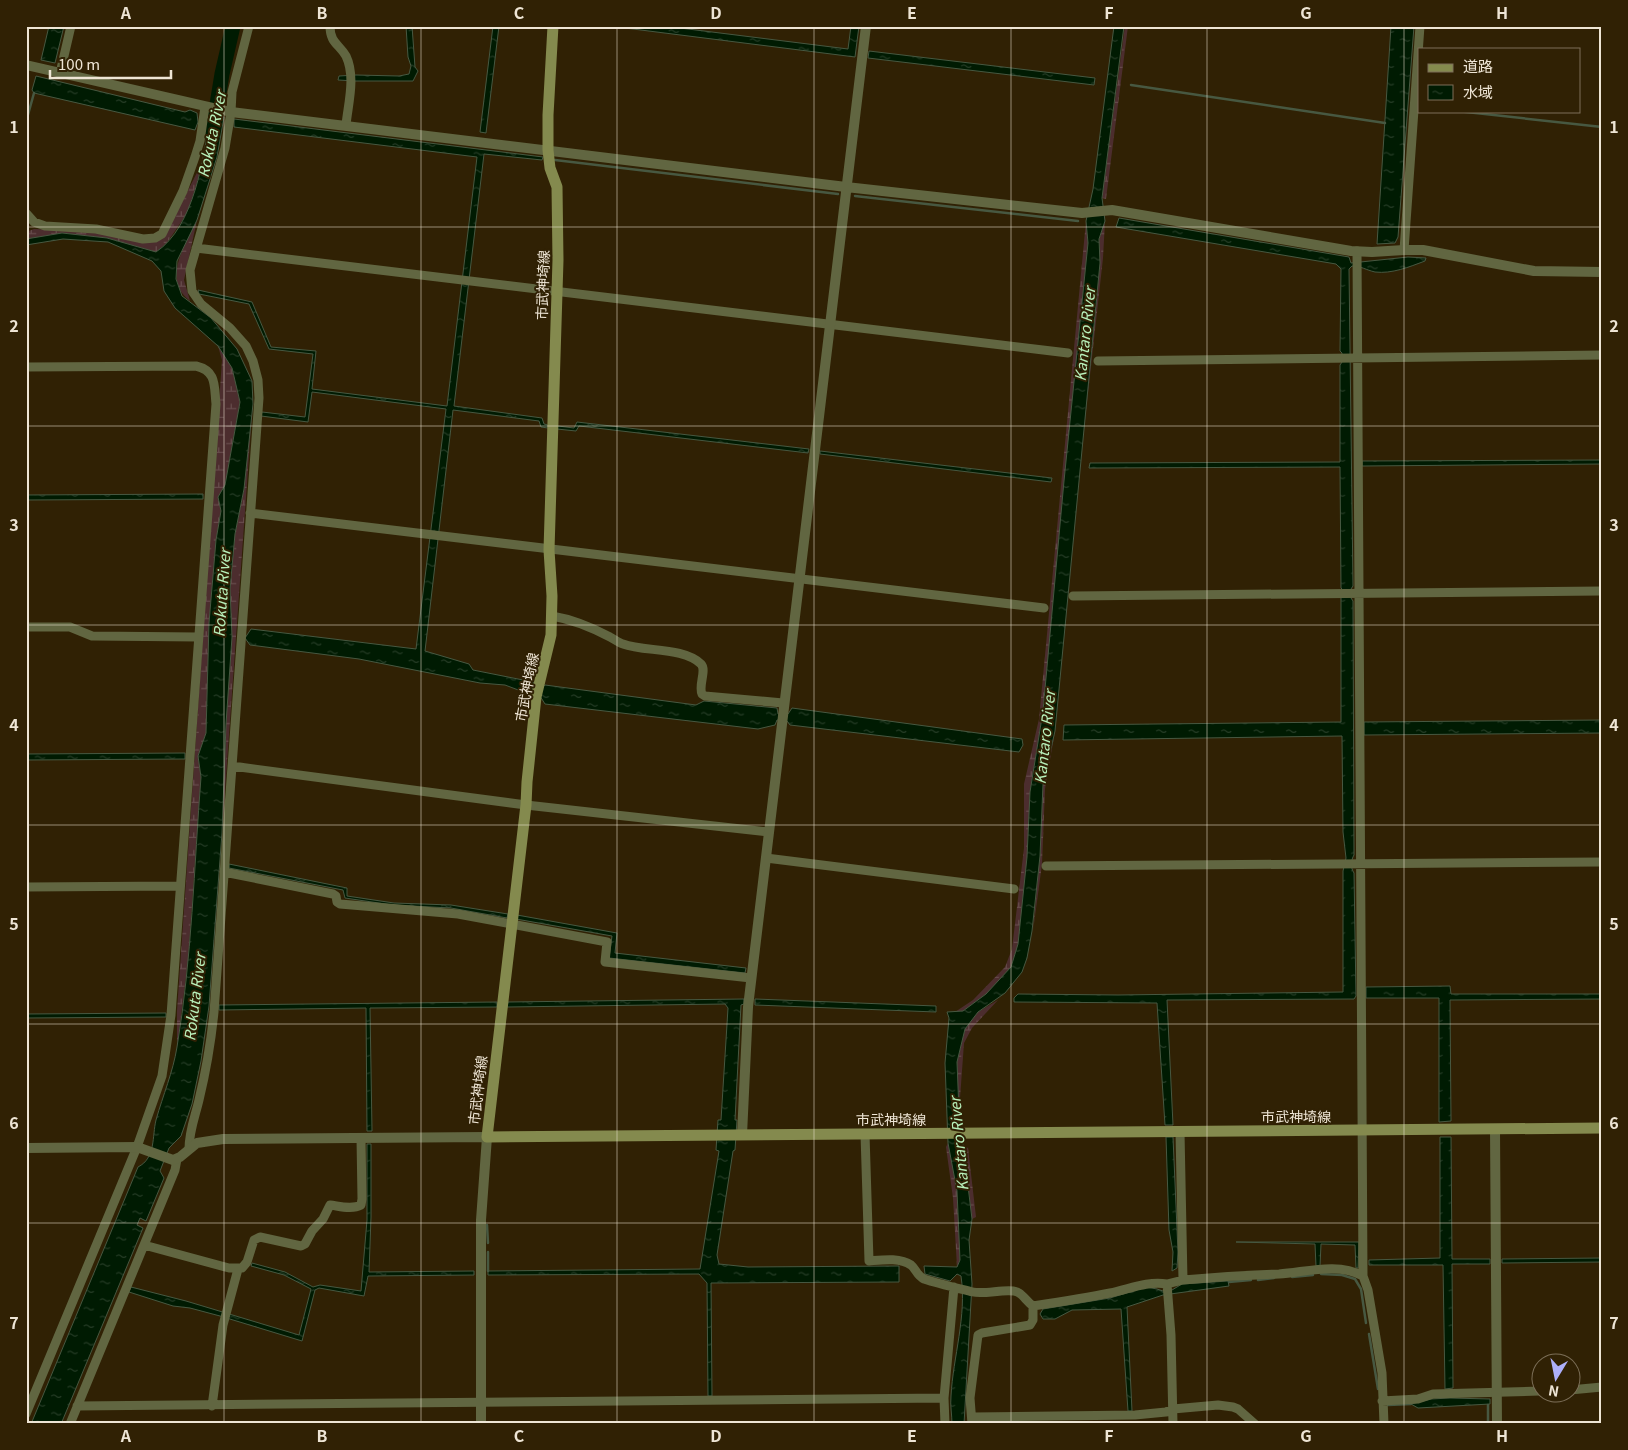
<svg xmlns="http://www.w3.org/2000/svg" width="1628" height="1450" font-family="Georgia,'Noto Sans JP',serif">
<defs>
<pattern id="wetland-marsh" width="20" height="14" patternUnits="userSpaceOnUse" patternTransform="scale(1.25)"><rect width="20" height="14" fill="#4c2d2e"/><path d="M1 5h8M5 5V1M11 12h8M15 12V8" fill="none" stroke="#664b4b"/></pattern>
<pattern id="water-ripples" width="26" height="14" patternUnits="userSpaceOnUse" patternTransform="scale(1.25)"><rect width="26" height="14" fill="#001b02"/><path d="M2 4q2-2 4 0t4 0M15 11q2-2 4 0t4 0" fill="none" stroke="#263c26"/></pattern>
</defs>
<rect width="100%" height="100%" fill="#302104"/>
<!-- wetland -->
<path fill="url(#wetland-marsh)" d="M1125,26H1128L1106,199L1102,198Z
M204,159L188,212L164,247L156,252L107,238L62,233L26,239V232L34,229L93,231L145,243L163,239Z
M197,220L184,280L190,301C161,279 186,244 197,220Z
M1086,221L1088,243L1043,711L1030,792L1027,857L1018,944L1011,967L986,994L963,1011L955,1012L973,1000L1005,967L1012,949L1024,848V784L1039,719Z
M1105,221L1103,258L1080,465L1100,263L1099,239Z
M218,346L233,368L240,402L225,485L218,497L221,511L216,540L209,623L206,733L198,756L201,777L188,961L177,1047V1011L222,360Z
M252,413L222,833L226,724L232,637L230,589L235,534L244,489Z
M1055,731L1045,789L1042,864L1033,931L1040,856L1043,784Z
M998,1000L972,1028L964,1043L959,1112L957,1062L965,1029L978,1012Z
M948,1143L957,1191L960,1260L957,1267L953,1198L946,1147Z
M964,1146L968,1148L976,1217L972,1219Z"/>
<!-- water -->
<path fill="url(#water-ripples)" stroke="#475841" d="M49,26H64L55,63L41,60Z
M406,26H412L415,67L418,71L413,81H355L338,80L339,76L356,75L399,76L409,74L411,66L408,57Z
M493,26H499L486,133L480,132Z
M609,26H664L848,49L851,26H859L855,57Z
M1114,26H1124L1102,198L1105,221L1099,239L1100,263L1055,731L1043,784L1040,856L1032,931L1027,958L1022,972L1005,993L978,1012L965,1029L957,1062L959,1112L972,1219L969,1240L972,1284L964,1424H952C952,1415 950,1405 951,1396C953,1357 967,1316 961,1276L957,1274L950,1281L925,1274L924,1266L957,1267L960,1260L957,1191L948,1143L945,1063L949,1018L947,1012L963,1011L986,994L1011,967L1018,944L1027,857L1030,792L1043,711L1064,481L1088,243L1086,221L1093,189Z
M1391,26H1414L1398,237L1395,243L1377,244Z
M869,51L1095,78L1094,85L868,58Z
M36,76L185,112L190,110L197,113L198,122L195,130L34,93L32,90Z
M210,115L224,117L217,157L197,220L177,261L176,279L182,296L211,318L237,349L252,381L253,404L244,489L235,534L230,589L232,637L226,724L222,833L209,1006L201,1061L192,1104L181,1136L169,1148L160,1171L164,1178L146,1221L140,1218L137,1225L143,1228L61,1424H31L138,1167C156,1158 152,1136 156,1120C163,1095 173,1072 177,1047C192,958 194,867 201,777L198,756L206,733L209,623L216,540L221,511L218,497L225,485L240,402L232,368L218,346L175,308L164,291L161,271L152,261L108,242L63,239L26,245V239L62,233L107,238L156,252C194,227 204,158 210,115Z
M234,119L543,157L542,160L484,154L454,406L542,418L544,424L548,425V428L541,427L539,421L453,410L425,651L469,664L473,670L533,682L535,686L542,687L545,685L696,705L704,701L777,708L778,714H788L792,708L1022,739L1023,745L1019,752L790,725L787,721L777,720L775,725L758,729L545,704L540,696L529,694L505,685L480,683L359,659L250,645L245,638L251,629L416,649L446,409L312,392L308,422L261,416L262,412L305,417L313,354L269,349L249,304L199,294L198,290L252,302L271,347L316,351L312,389L447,406L477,157L234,127Z
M1119,218L1349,257L1351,263L1408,257L1426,258L1425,261C1409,267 1392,274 1375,272C1366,270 1361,266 1352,266L1349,269L1353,586L1351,589V598L1353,601L1354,855C1351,860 1350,867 1354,873L1356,996L1354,999L1167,1000L1173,1125H1165L1157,1003L1014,1002V998L1018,994L1118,995L1343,992V871L1346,858L1343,832L1342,736L1063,740L1064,725L1341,722V598L1342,597V589L1341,588L1340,467L1089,468L1090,463L1340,462V365L1342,362V353L1340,351L1341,269L1336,264L1116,227Z
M577,422L809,449L808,453L579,426L576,431L557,429L558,426L574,428Z
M820,451L1052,478L1051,482L820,454Z
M1602,460V464L1362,466V461Z
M203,494V499L26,500V495Z
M1602,720V733L1364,735V722Z
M185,753V759L26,760V754Z
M229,864L347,888V896L394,903L451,905L508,914L507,918L451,908L392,905L345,898L343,890L229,868Z
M517,915L617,933L615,953L746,968L745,973L609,958L612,936L516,919Z
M1450,986L1451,994H1602V999L1450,1000L1451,1121L1439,1122V998H1366V987Z
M744,999V1004L741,1005L735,1120H737L735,1150L733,1151L717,1255L719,1264L748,1267L899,1266V1282L711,1283L712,1396H708L707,1283L699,1274L488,1275V1271L700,1269L719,1151L716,1150L718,1120H721L728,1008L725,1004L507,1007L508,1002Z
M755,999L936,1006V1012L755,1005Z
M497,1002V1007L370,1008L372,1131H367L366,1008L219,1010V1005Z
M166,1013V1017L26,1018V1014Z
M1166,1137H1173L1178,1252L1177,1268L1172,1271L1173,1252L1169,1230Z
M1440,1137H1451L1452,1259H1490V1264H1452L1453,1388L1445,1389L1443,1265H1369V1260L1440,1258Z
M367,1144H371V1217L369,1272L474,1271V1275L368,1276L364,1296L319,1288L315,1290L302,1341L220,1316L190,1308L173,1306L129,1292L131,1287L186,1301L299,1335L311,1289L284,1275L251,1266L252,1263L285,1272L313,1287L320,1285L361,1291L367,1220Z
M1236,1242H1359L1358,1268H1356L1355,1245L1321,1244L1320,1266H1316L1315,1244Z
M1602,1258V1262L1502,1263V1259Z
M1228,1281L1229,1286L1163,1295L1127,1307L1132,1411H1128L1121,1309L1072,1310L1055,1319H1043L1040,1314L1043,1309L1110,1298L1146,1287L1157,1289L1163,1291L1172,1290L1182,1284Z
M1450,1398L1490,1399V1404L1418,1408L1411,1404L1431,1399Z"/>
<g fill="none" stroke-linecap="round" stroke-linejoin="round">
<!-- stream -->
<path stroke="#475841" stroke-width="2.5" d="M1131,85L1385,123
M1457,111L1602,127
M26,122L34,93
M555,160L838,194
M855,196L1078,221
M487,1225L488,1243
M488,1252V1271
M1321,1274L1342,1275L1355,1279L1361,1289L1366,1323
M1292,1277L1313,1275
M1258,1280L1274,1278
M1229,1282L1251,1280
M1369,1334L1378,1389
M1388,1405L1411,1404
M1488,1405V1424"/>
<!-- river -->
<path stroke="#001b02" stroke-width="15" d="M212,135L222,74L233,26"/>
<!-- minor -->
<path stroke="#616641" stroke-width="9" d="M330,26C330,43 339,44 346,56C356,77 348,104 346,125
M60,73L71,26
M26,213L34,222L45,226L96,229L143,239L155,238L162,234L183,191L195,157L200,141L205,107
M196,248L1068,353
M1404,250L1420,26
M1357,251L1363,1276L1368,1290L1382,1373L1384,1424
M1098,361L1602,355
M26,367L196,366C217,371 214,386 216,404L171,1015L162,1076L137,1147L26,1414
M250,513L1044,608
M1073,596L1602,591
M552,616C570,619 593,628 610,637C614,639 619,643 623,644C645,652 683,647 701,664C707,670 698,686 702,694L705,696L783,703
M26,627H70L92,636L198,637
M232,766L526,805L769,832
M766,858L1014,889
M1046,866L1602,862
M224,872L333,894L336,896L337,902L340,904L458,914L607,942L605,962L751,978
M26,887L180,886
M865,1134L869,1261C881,1260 900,1257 911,1265C916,1269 917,1276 924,1279C939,1284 957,1288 973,1292C985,1295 1011,1287 1019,1293C1024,1296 1027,1302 1033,1306C1059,1302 1085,1298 1110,1293C1130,1289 1146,1281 1167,1284
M189,1149C189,1131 195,1117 199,1100C206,1071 211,1042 214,1012L259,398L258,380L253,361L246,346L230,328L201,304L192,291L190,270L225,148L231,112L232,92L249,26
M144,1245L229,1268H242L247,1262L254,1240L260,1237L301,1246L305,1244L312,1231L323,1219L330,1205C339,1206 352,1210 361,1205L362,1199L361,1138
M1183,1280C1215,1277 1247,1275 1279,1274C1307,1272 1337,1262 1363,1276
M1570,1390L1602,1387
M1382,1401L1418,1399L1433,1394L1540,1391
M77,1406L944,1398
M212,1406L223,1325L238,1269
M972,1417L1135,1415L1166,1412L1173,1409L1218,1405L1233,1407L1238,1409L1255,1424
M70,1424L175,1170L177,1159
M945,1424L944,1398L954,1287
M972,1424L970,1398L978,1335L982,1333L1030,1325L1033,1320V1306
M1173,1424L1171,1335L1167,1284L1183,1280L1180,1132"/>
<!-- tertiary -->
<path stroke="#616641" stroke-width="10" d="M26,65L231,112L846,187L1082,213L1112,210L1351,251L1372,252L1404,250H1423L1534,271L1602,272
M1495,1129L1497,1424
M742,1135L748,1007L866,26
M26,1148L137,1147L173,1160L180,1157L197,1143L223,1139L487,1137L481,1220V1424"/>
<!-- secondary -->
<path stroke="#848a4e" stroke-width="11" d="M553,26L548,115V150L550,168L557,187L558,260L549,550L552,596L551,635L536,697L527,782L526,805L487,1137L1602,1128"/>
</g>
<!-- grid -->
<path fill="none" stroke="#eee5d5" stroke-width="1" stroke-opacity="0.55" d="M224,26V1424M421,26V1424M617,26V1424M814,26V1424M1011,26V1424M1207,26V1424M1404,26V1424M26,227H1602M26,426H1602M26,625H1602M26,825H1602M26,1024H1602M26,1223H1602"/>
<g text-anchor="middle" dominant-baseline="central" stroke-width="4" stroke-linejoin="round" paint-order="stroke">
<!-- street labels -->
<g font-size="14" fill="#eee5d5" stroke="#302104">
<text transform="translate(542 285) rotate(-88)">市武神埼線</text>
<text transform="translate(526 687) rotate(-79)">市武神埼線</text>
<text transform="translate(477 1090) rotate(-83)">市武神埼線</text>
<text x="1296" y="1116">市武神埼線</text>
<text x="891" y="1119">市武神埼線</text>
</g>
<!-- water labels -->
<g font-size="15" font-style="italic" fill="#b8f1bb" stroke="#302104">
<text transform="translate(211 134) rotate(-78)">Rokuta River</text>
<text transform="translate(1084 334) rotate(-84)">Kantaro River</text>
<text transform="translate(221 593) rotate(-86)">Rokuta River</text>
<text transform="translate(1044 737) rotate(-84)">Kantaro River</text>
<text transform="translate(194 997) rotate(-83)">Rokuta River</text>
<text transform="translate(958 1144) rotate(-95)">Kantaro River</text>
</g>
</g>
<!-- border -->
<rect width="1628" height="1450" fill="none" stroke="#302104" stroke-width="55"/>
<!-- legend -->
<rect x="1418" y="48" width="162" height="65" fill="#302104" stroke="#7c6f58"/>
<rect x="1428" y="64" width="25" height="8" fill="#848a4e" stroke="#7c6f58"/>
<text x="1463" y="72" font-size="15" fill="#eee5d5">道路</text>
<rect x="1428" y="85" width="25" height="15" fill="url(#water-ripples)" stroke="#7c6f58"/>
<text x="1463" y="98" font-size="15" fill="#eee5d5">水域</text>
<!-- north arrow -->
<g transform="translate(1556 1378) rotate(190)"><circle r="24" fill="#302104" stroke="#7c6f58"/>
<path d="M0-4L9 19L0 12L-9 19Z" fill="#adaffb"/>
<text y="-8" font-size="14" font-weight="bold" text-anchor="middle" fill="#eee5d5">N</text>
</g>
<!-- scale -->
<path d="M50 70v8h121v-8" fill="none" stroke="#eee5d5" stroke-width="2.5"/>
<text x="58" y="70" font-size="15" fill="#eee5d5" stroke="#302104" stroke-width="4" paint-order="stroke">100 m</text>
<rect x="28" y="28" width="1572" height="1394" fill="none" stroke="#eee5d5" stroke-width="2"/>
<g font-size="16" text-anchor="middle" font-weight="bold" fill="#eee5d5">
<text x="126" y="19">A</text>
<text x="322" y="19">B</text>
<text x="519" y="19">C</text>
<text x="716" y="19">D</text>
<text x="912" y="19">E</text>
<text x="1109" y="19">F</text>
<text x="1306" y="19">G</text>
<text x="1502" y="19">H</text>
<text x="14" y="133">1</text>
<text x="1614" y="133">1</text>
<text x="14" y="332">2</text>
<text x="1614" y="332">2</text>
<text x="14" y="531">3</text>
<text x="1614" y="531">3</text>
<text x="14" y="731">4</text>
<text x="1614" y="731">4</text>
<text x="14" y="930">5</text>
<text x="1614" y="930">5</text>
<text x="14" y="1129">6</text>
<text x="1614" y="1129">6</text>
<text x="14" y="1329">7</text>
<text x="1614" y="1329">7</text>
<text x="126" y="1442">A</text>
<text x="322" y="1442">B</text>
<text x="519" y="1442">C</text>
<text x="716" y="1442">D</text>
<text x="912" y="1442">E</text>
<text x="1109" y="1442">F</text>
<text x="1306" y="1442">G</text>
<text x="1502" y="1442">H</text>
</g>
</svg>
